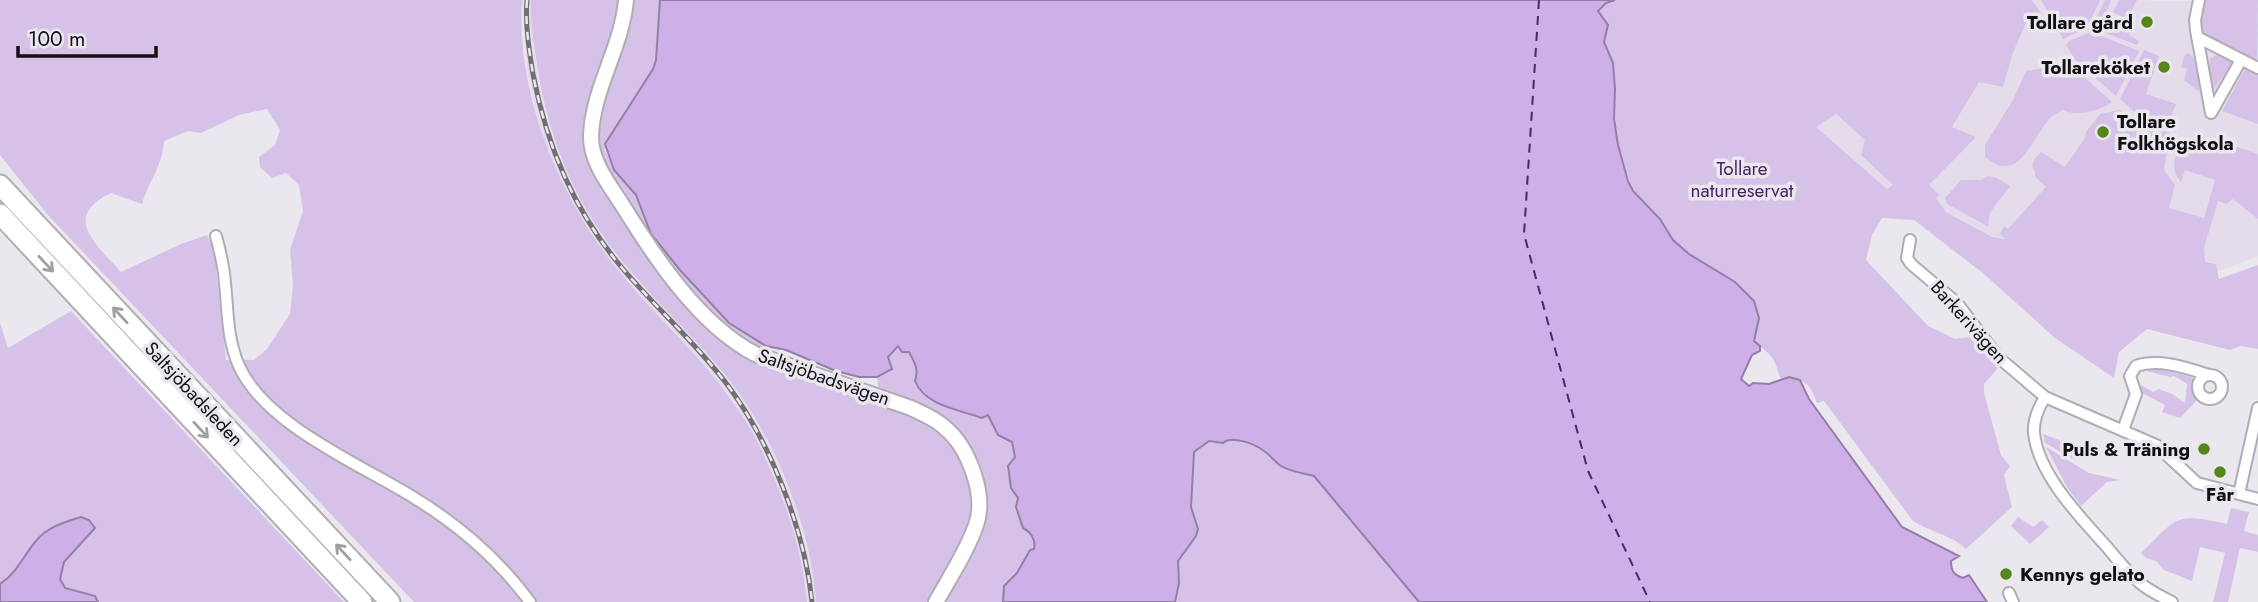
<svg xmlns="http://www.w3.org/2000/svg" width="2258" height="602" font-family="Jost,sans-serif">
<rect width="100%" height="100%" fill="#ebe7ee"/>
<!-- built -->
<path fill="#e4dcea" d="M522,0H531L532,32L539,84L547,120L561,160L626,266L712,358L733,384L764,432L781,469L796,508L815,582L816,602H807L806,585L787,513L773,473L741,413L725,390L617,269L596,241L567,195L553,165L539,124L527,70Z
M2032,0L2258,1V256L2217,272L2215,263L1992,237L1946,212L1893,195L1816,127L1835,114L1866,140L1946,136L1979,82L2003,87L2013,53L2028,18L2040,13Z"/>
<!-- green -->
<path fill="#d6c2e8" fill-rule="evenodd" d="M0,0H522C516,94 559,197 617,269C657,318 706,360 741,414C774,465 802,541 807,602H414L47,214L0,155ZM267,109L280,130L275,145L259,157L260,167L272,178L286,173L299,185L303,211L290,250L293,285L290,314L267,349L254,360H226L214,250L207,235L181,244L121,272C96,244 61,217 111,193L142,204C149,180 162,168 164,141L188,131L201,133L239,115Z
M531,0H620L585,144L716,335L923,417L955,446L967,470L972,493L973,523L930,602H816C811,528 776,441 731,382C700,342 661,307 628,268C575,206 547,138 536,58C533,39 530,19 531,0Z
M631,0H660L656,60L653,69L622,115L620,124L605,144V150L614,170L636,194L651,234L680,270L729,323L766,346L762,352L742,343L698,303L640,227L627,196L611,180L602,166L595,138L599,114L630,22Z
M1615,0H2032L2041,13L2028,18L2013,53L2003,87L1979,82L1952,127L1976,137L1929,185L1939,195L1936,198L1946,212L1992,237L2005,239L2000,234L2004,226L2008,229L2046,187L2035,177V172L2032,166L2034,159L2041,152L2065,167L2085,138L2086,132L2100,114L2120,110L2140,122L2170,133L2164,170L2175,185L2169,208L2204,218L2215,180L2185,170L2181,182C2169,169 2176,157 2180,142L2184,140L2211,143L2212,138L2258,154V219L2233,199L2226,204L2218,201L2204,248L2205,262L2216,264L2219,279L2258,265V349L2241,346L2230,350L2147,329L2119,352L2114,378L2055,338L1984,274L1914,220L1882,218L1872,235L1866,260L1928,326L1955,339L1970,337L1998,368L1984,384V393L2001,455L2010,466L2004,475L2012,507L1966,549C1952,535 1930,532 1913,521L1824,401L1817,403C1810,384 1808,382 1789,377L1782,381C1778,374 1778,370 1775,363C1772,354 1762,348 1754,342L1759,318L1735,282L1689,254L1676,243L1660,219L1633,191L1618,145L1614,119L1613,64L1604,42L1608,25L1598,11L1606,3ZM1836,114L1865,140L1861,155L1893,185L1887,189L1816,127Z
M2041,0H2100L2087,28L2063,39Z
M2105,0H2111L2105,15L2132,28L2129,35L2139,41L2137,45L2098,30L2094,23Z
M2119,0H2137L2127,19L2113,12Z
M2203,0H2258L2257,63C2244,56 2203,41 2199,28C2195,20 2201,8 2203,0Z
M2091,32L2139,51L2116,96L2076,61L2066,45L2069,41Z
M2144,50L2159,56L2146,94L2176,104L2168,125L2137,114L2120,99Z
M2188,53C2201,63 2202,76 2199,92L2184,80L2187,69L2181,67L2185,55Z
M2217,54L2234,61L2212,92L2209,64L2210,59Z
M2067,62L2112,102C2100,111 2076,117 2063,110C2058,113 2053,115 2049,119C2032,139 2018,186 1985,157V145L2013,100L2026,71L2045,68L2052,74Z
M2246,67L2258,73V124L2222,111Z
M1988,176L1997,178L2010,186C2001,201 1986,209 1989,227L1947,204L1945,198L1961,180H1981Z
M71,311L344,602H98L94,596L65,588L60,579L64,562L95,528L37,540L11,577L0,584V323L8,348Z
M898,346C912,354 921,364 915,381C926,406 963,412 987,414L993,420L994,428L1012,442L1015,457L1008,466L1011,488L1018,498L1016,507L1023,528C1031,532 1036,540 1035,549L1030,550L1017,573L1004,586L1003,602H942L984,525L986,505L981,477L974,455L960,436L879,393L877,377L887,373L888,358Z
M2153,366L2192,377L2195,386L2193,394L2198,399L2180,418L2162,412L2165,405L2140,392L2141,385L2153,392L2159,389L2172,394L2185,403L2187,384L2174,376L2170,377L2146,371Z
M2043,434L2080,448L2075,460L2045,443Z
M1228,439H1235L1259,448L1280,465L1295,472L1314,476L1419,602H1175L1179,583L1178,561L1196,536L1197,529L1191,507L1194,452L1209,441L1223,443Z
M2046,447L2089,473L2121,480L2107,482L2081,506L2067,487Z
M2231,508L2249,512L2244,531L2258,535V552L2240,548L2228,602H2213L2225,553L2200,547L2192,581L2164,570L2156,561L2146,558L2141,553C2178,517 2174,512 2227,524Z
M2018,517L2033,527L2042,520L2049,527L2030,544L2011,526Z"/>
<!-- water -->
<path fill="#ceafe7" stroke="#967fa7" stroke-width="2" d="M660,0H1615L1606,3L1598,11L1608,25L1604,42L1613,63L1615,89L1614,119L1618,145L1628,181L1633,191L1660,219L1673,240L1689,254L1735,282L1754,301L1759,318L1754,341L1760,346V351L1752,355L1741,379L1749,386L1753,383L1769,384L1789,377L1800,380L1809,399L1902,527L1959,556L1951,561C1951,571 1954,575 1963,578L1969,575L1987,602H1419L1314,476C1303,473 1291,472 1281,466C1275,462 1270,455 1264,451C1255,444 1232,435 1223,443L1209,441L1194,452L1191,507L1198,529L1196,536L1178,561L1179,583L1175,602H1003L1004,586L1017,573L1030,550L1034,549C1036,540 1031,532 1023,528L1016,507L1018,498L1011,488L1008,466L1015,457L1012,442L998,435L988,415L982,418C960,410 925,406 915,381C919,368 915,364 909,352H902L898,346L888,357L892,369L877,377H859L836,371L786,350L766,346L729,323L680,270L651,234L636,195L614,170L605,144L653,69L656,60Z
M81,517L89,520L95,528L64,562L60,579L65,588L95,596L98,602H0V584C17,573 23,556 36,541C47,527 65,522 81,517Z"/>
<g fill="none" stroke-linecap="round" stroke-linejoin="round">
<!-- ferry -->
<path stroke="#4f2769" stroke-width="2" stroke-dasharray="9 7" stroke-linecap="butt" d="M1539,0L1524,234L1588,471L1650,602"/>
<defs>
<path id="street" d="M2199,0L2195,20L2196,30L2211,113
M2197,37L2258,68
M2211,113L2241,60
M216,236C220,251 224,267 225,283C228,311 227,339 239,366C266,426 362,465 416,499C460,526 499,560 530,602
M1910,240L1907,258L1911,264L1957,303L1998,357L2045,397L2156,445L2197,483L2258,499
M2198 387a12 12 0 1 1 24 0a12 12 0 1 1-24 0Z
M2045,397C2039,407 2033,421 2034,433C2038,474 2080,517 2106,546C2118,560 2129,575 2144,586C2152,592 2162,597 2172,602
M2123,430L2136,394L2130,376L2136,366C2159,358 2187,368 2209,375
M2239,494L2258,408
M2009,593L2013,602"/>
<path id="secondary" d="M626,0C622,47 593,88 591,135C590,160 608,183 621,203C654,256 698,324 755,354L911,408C923,414 935,418 944,427C968,446 987,495 976,525C967,551 950,577 936,602"/>
<path id="highway" d="M0,185L390,602
M0,214L362,602"/>
</defs>
<!-- street casing -->
<use href="#street" stroke="#b1adb4" stroke-width="14"/>
<!-- secondary casing -->
<use href="#secondary" stroke="#b1adb4" stroke-width="18"/>
<!-- highway casing -->
<use href="#highway" stroke="#b1adb4" stroke-width="23"/>
<!-- street -->
<use href="#street" stroke="#fff" stroke-width="10"/>
<!-- secondary -->
<use href="#secondary" stroke="#fff" stroke-width="14"/>
<!-- highway -->
<use href="#highway" stroke="#fff" stroke-width="19"/>
<defs>
<path id="rail" d="M527,0C525,24 529,50 533,74C547,147 574,211 623,269C657,309 697,344 729,387C771,444 805,531 812,602"/>
</defs>
<!-- rail casing -->
<use href="#rail" stroke="#726f74" stroke-width="5"/>
<!-- rail -->
<use href="#rail" stroke="#ebe7ee" stroke-width="2.5" stroke-dasharray="8" stroke-linecap="butt"/>
</g>
<!-- one-way arrows -->
<defs><path id="oneway-shaft" d="M-6 0H5M1.5-3L5.5 0L1.5 3" fill="none" stroke-width="1.6" stroke-linecap="round" stroke-linejoin="round" transform="scale(1.75)"/></defs>
<g stroke="#a09fa1">
<use href="#oneway-shaft" transform="translate(46 264) rotate(47)"/>
<use href="#oneway-shaft" transform="translate(120 315) rotate(-133)"/>
<use href="#oneway-shaft" transform="translate(201 430) rotate(47)"/>
<use href="#oneway-shaft" transform="translate(343 552) rotate(-133)"/>
</g>
<!-- markers -->
<g fill="#55861b" stroke="#ebe7ee" stroke-width="2.5">
<circle cx="2147" cy="22" r="7"/>
<circle cx="2164" cy="67" r="7"/>
<circle cx="2103" cy="132" r="7"/>
<circle cx="2204" cy="449" r="7"/>
<circle cx="2220" cy="472" r="7"/>
<circle cx="2006" cy="574" r="7"/>
</g>
<g text-anchor="middle" dominant-baseline="central" stroke-width="7" stroke-linejoin="round" paint-order="stroke">
<!-- poi labels -->
<g font-size="19" font-weight="bold" fill="#121013" stroke="#ebe7ee" text-anchor="end">
<text x="2133" y="22">Tollare gård</text>
<text x="2150" y="67">Tollareköket</text>
<text x="2117" y="121" text-anchor="start">Tollare<tspan x="2117" dy="22">Folkhögskola</tspan></text>
<text x="2190" y="449">Puls &amp; Träning</text>
<text x="2220" y="494" text-anchor="middle">Får</text>
<text x="2020" y="574" text-anchor="start">Kennys gelato</text>
</g>
<!-- park labels -->
<g font-size="19" fill="#492163" stroke="#ebe7ee">
<text x="1742" y="168">Tollare<tspan x="1742" dy="22">naturreservat</tspan></text>
</g>
<!-- street labels -->
<g font-size="19" fill="#121013" stroke="#ebe7ee">
<text transform="translate(1969 322) rotate(48)">Barkerivägen</text>
<text transform="translate(824 377) rotate(19)">Saltsjöbadsvägen</text>
<text transform="translate(194 394) rotate(47)">Saltsjöbadsleden</text>
</g>
</g>
<!-- scale -->
<path d="M18 46v10h138v-10" fill="none" stroke="#121013" stroke-width="3.5"/>
<text x="28" y="46" font-size="21" fill="#121013" stroke="#ebe7ee" stroke-width="5" paint-order="stroke">100 m</text>
</svg>
